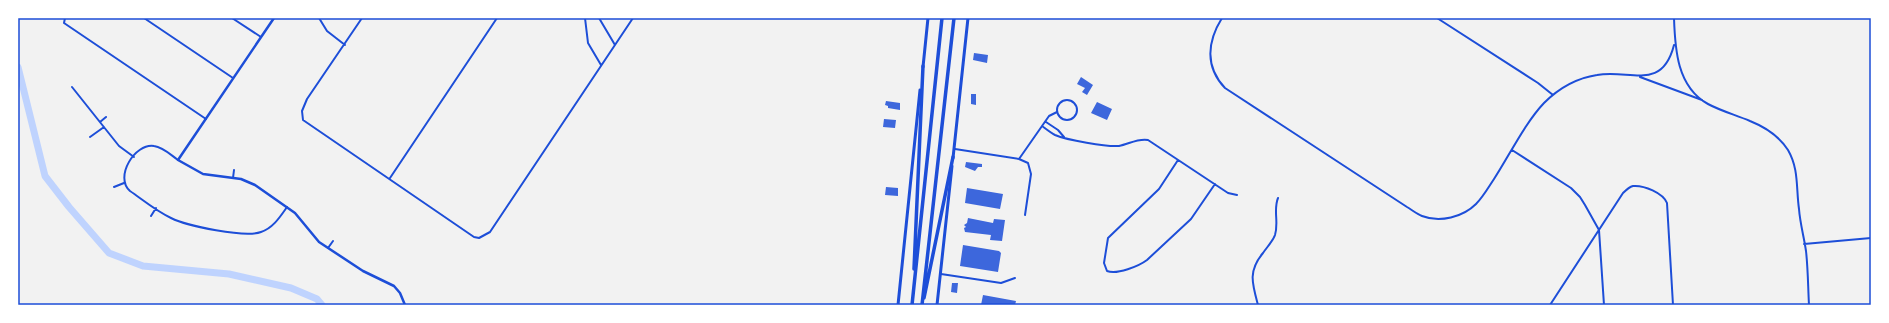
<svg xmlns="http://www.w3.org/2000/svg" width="1889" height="323" font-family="'PT Sans Narrow',sans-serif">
<rect width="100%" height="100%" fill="#f2f2f2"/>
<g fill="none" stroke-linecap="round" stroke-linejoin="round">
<!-- river -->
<path stroke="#bfd3fe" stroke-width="7" d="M18,67L45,176L69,207L109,253L143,266L229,274L291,288L317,299L322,305"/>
</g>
<!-- building -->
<path fill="#3d67dc" d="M974,53L988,55L987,63L973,60Z
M1081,77L1093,85L1087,95L1082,92L1085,88L1077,84Z
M971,94H976V105L971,104Z
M886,101L900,103V110L888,108V106L885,105Z
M1097,102L1112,109L1107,120L1091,113Z
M884,119L896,120L895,128L883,127Z
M966,162L982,164V167H978L975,171L965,167Z
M886,187L898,188V196L885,195Z
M967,188L1003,194L1000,209L965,203Z
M968,218L993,223L994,219L1005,220L1002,241L990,240L991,235L965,232L964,228L966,227L964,225L967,223Z
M963,245L999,251L1001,253L998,272L960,266Z
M952,283H958L957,293L951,292Z
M983,295L1016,301L1015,305H981Z"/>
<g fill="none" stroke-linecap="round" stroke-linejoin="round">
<!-- minor -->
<path stroke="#1d4ed8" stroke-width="2" d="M65,18L64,23L206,119
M144,18L233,78
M232,18L261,37
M319,18L327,31L345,45
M362,18L307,99L302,111L303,120L474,237L479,238L490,232L633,18
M585,18L588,43L601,65
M599,18L615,45
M1222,18C1207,42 1205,67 1225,88L1407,207C1412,210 1417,214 1422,216C1440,223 1463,217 1476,204C1483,197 1488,188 1494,179C1509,156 1525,123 1544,103C1558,89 1577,78 1597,75C1630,69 1662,92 1674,45
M1437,18L1538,83L1553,95
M1674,18C1675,49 1677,87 1708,104C1721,111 1736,115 1750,121C1765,127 1779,136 1788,150C1799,169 1796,188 1799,209C1800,223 1804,237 1806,251C1808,268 1808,287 1809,305
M1640,77L1702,100
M72,87L119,146L134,157
M1057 110a10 10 0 1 1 20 0a10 10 0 1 1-20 0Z
M100,122L106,117
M1046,122L1058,130L1064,137
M1042,126C1046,129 1051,133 1055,135C1067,140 1106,147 1119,146C1129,144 1138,138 1148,140L1228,193L1237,195
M90,137L104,127
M955,149L1019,159L1028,163L1031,174L1025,215
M1512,150L1571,188L1580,197L1585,205L1599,230L1604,305
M1019,159L1049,116L1057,112
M178,160C171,155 163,147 154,146C135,143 114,177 130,191C143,200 156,211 171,218C187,226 245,238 261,232C273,228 280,217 287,207
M1178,160L1159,189L1108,238L1104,263L1107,271C1117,275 1139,266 1147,260L1191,219L1215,184
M233,178L234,170
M390,178L497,18
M114,187L124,183
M151,216L156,208
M1804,244L1871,238
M328,248L333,241
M941,274L1001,283L1015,278
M1258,305C1252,283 1248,271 1263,253C1267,247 1273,241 1275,235C1279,222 1273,210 1278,198
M1550,305L1623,193C1626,190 1629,187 1633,186C1644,185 1663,193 1667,203L1673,305"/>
<!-- tertiary -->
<path stroke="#1d4ed8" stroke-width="2.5" d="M274,18L178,160L203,174L241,179L255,185L295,213L319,242L363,271L394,286L400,293L405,305"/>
<!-- secondary -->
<path stroke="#1d4ed8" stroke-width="3" d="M923,67L928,18
M953,158L968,18
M898,305L920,90
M937,305L952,166"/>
<!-- motorway -->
<path stroke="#1d4ed8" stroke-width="3.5" d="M914,269L923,66
M924,298L953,157
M912,305L942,18
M922,305L954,18"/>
</g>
<!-- border -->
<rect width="1889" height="323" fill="none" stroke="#ffffff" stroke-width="38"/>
<rect x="19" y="19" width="1851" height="285" fill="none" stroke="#1d4ed8" stroke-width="1.5"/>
</svg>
